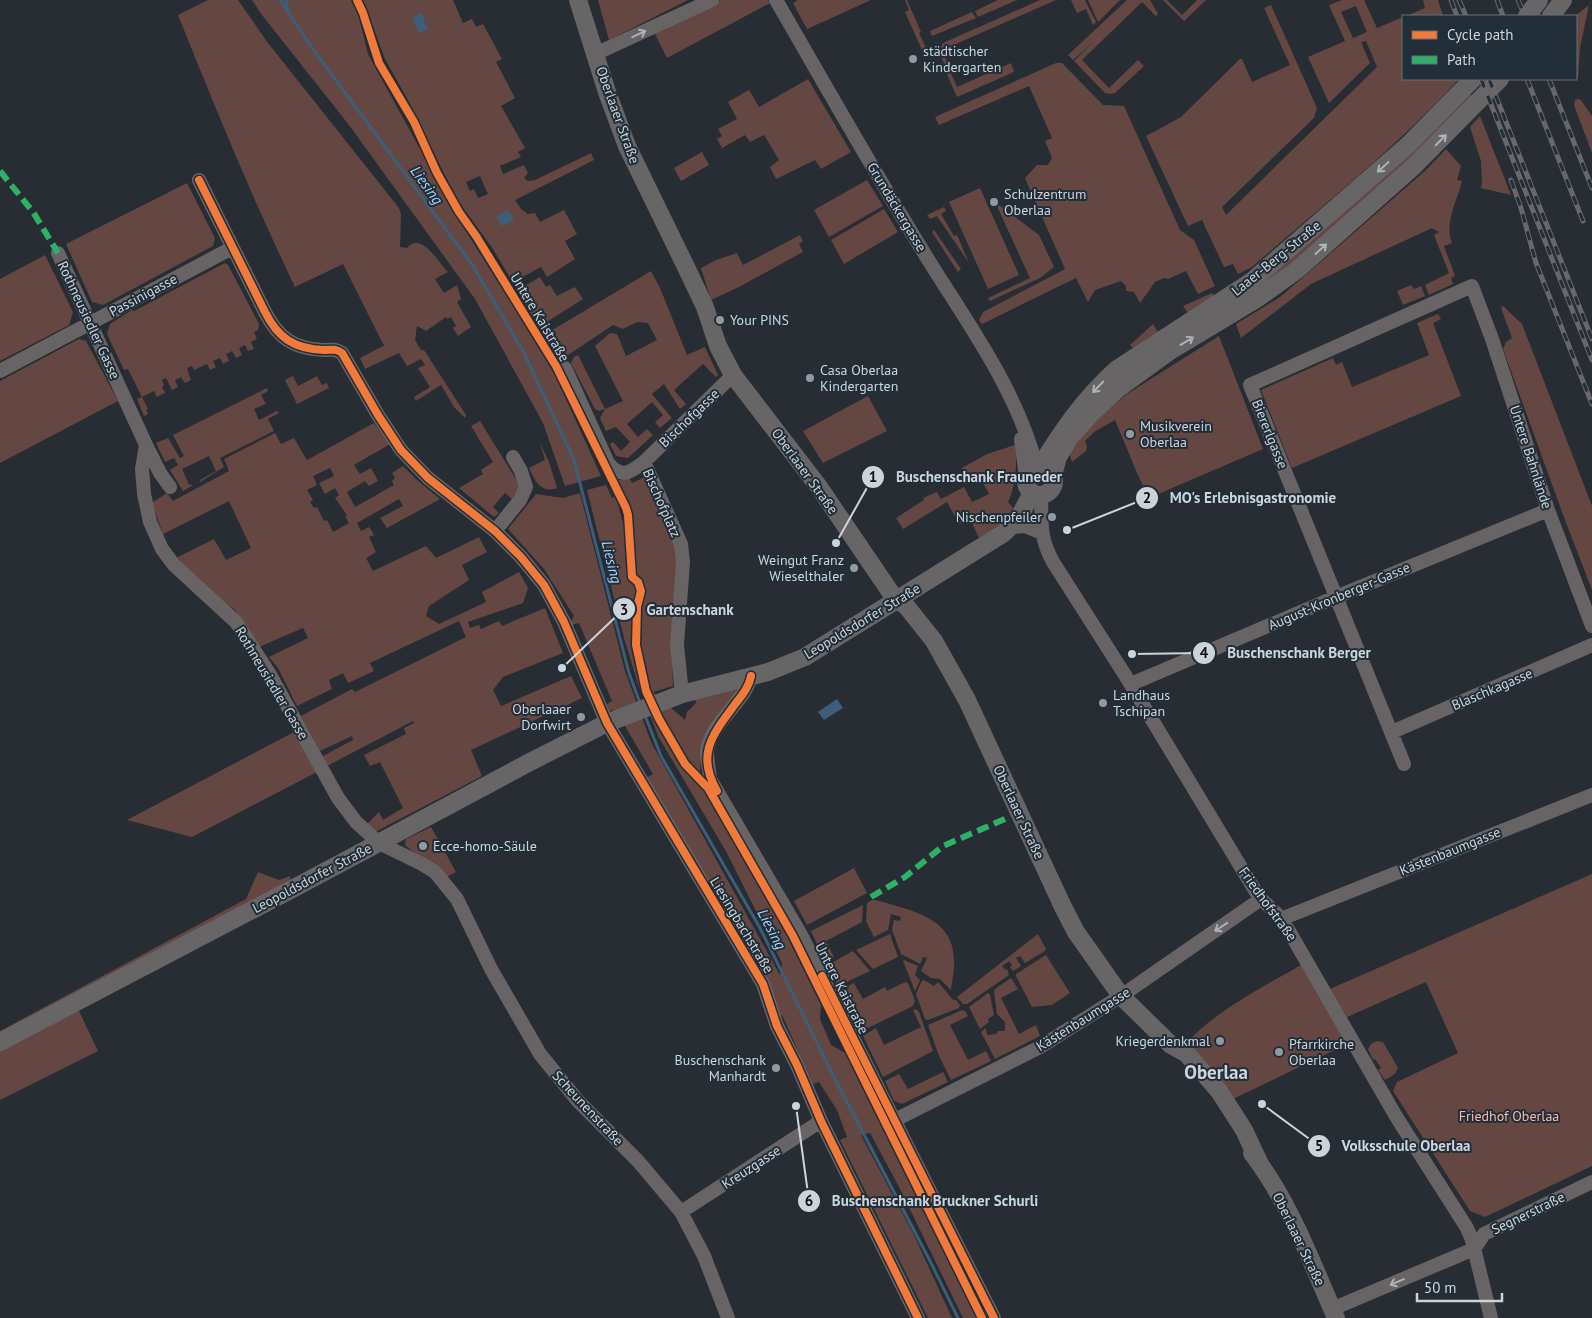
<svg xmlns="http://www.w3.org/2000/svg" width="1592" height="1318" font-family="'PT Sans',sans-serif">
<rect width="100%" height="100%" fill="#272d33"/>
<!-- green -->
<path fill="#644743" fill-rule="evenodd" d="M208,0H238L268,43L399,208L401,215L400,247L407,248C421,231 439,263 448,272L435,279L444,293L457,285L461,299L457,302L471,327L458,336L453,328L456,326L451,317L447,319L446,317L426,331L417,326L415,340L421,350H424L466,415L465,418L454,407L441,385L416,401L414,397L430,387L418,368L425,365L421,359L407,366L399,353L365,369L360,358L385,345L383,344L343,264L295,287C252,198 215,107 178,15Z
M252,0H351L358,14L368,54L460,222L550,364L601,476L565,486L543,423L475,299L349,125L262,15Z
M363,0H453L463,23L472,19L476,27L483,24L502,59L496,62L515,98L501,106L525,148L518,152L521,157L500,166L503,174L524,165L528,173L524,178L528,181L535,180L591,153L594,160L515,200L521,209L528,214L535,213L540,222L564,210L577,234L565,241L575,259L547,277L541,267L519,279L523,287L540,277L546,287L550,285L557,296L575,287L583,299L539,327L493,249L456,198L409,102L385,59ZM480,176L488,194L478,198L474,189L470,191L466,182Z
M598,0H688L609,40Z
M721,0H768L770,3L667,58L654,32L690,13Z
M798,0H871L807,29L793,3Z
M905,0H907L921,32L919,33L926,48L922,50L905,12L909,10Z
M998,0H1017L978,17L975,11Z
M1040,0H1056L942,50L950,68L946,69L939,51L943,43Z
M1071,0H1085L1096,22L1093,25L1086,9L1077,13Z
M1088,0H1120L1098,22Z
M1127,0H1150L1158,14L1156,16L1142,2L1082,60L1109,88L1138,60L1144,66L1115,93L1110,94L1105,93L1074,61L1092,43L1073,60L1068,55Z
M1163,0H1167L1182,15L1197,0H1206L1184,21Z
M1342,0H1364L1377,28L1403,17V79H1459C1396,148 1322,206 1252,267L1238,274L1233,264L1224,267L1202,220L1188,226L1146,136L1181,117L1240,59H1242L1252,82L1290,65L1264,8L1271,5L1317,108L1314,118L1222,207L1226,215L1377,67L1366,41L1361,42L1370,63L1329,103L1308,57L1345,41L1329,5ZM1356,6L1367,32L1353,38L1341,12Z
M1423,0H1438L1443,16H1406L1425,8Z
M1589,5L1580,48L1578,78L1576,77L1575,16Z
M972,12L976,18L932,36L930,31Z
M1011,63L1014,72L957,97L946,72L950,71L957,87Z
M1056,63H1062L1103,105L1124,106L1180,230L1194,240L1215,286L1198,294L1186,271L1168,279L1164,278L1155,282L1140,303L1134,292L1126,291V286L1121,281L1095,290L1088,302L1076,278L982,324L979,320L983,312L1065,269L1025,178L1037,165H1048L1052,158L1045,141L1052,138L1029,86L939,125L935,117Z
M808,79L851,152L821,169L815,160L776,179L770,167L779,160L764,135L750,142L745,135L722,148L717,139L722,136L718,129L737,119L728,102L749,90L759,107Z
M1469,92L1473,98L1450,123L1290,266L1253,293L1250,290Z
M1578,99L1581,100L1592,116V153L1574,105L1575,100Z
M1480,116L1511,195L1481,188L1482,182L1481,161L1470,127Z
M1446,149L1461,166L1457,180L1462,181C1457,202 1444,222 1452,243L1444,246L1455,276L1451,278L1453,284L1429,295L1425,285L1449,273L1434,235L1439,232L1432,228L1311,284L1241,338L1236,324L1280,297L1308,273L1426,170Z
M702,152L709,165L681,181L674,168Z
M867,180L883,206L829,237L814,210Z
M187,183L215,238L213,246L103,305L92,302L66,244Z
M980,188L1019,275L988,289L949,202Z
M995,202L1039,235L1054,267L1040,278L990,301L988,298L1030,278Z
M944,207L946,211L941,214L954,236L957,235L969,263L937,216L930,219L927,215Z
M884,209L898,232L844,264L831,240Z
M934,230L961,269L958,272L932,232Z
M800,235L803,241L799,244L803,252L739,287L711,300L701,268L716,260L737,253L743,265Z
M45,255L73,312L69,325L0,361V279Z
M225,263L228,265L259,324L258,330L254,332L257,339L251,342L254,349L248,351L245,345L239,348L242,355L236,358L232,351L226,354L229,361L223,364L220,358L213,361L216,367L210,370L207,364L194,370L192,366L187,368L191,380L185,383L181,377L175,380L178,387L172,390L166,378L162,380L164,385L162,387L165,393L157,397L154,391L142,397L148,409L146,410L148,414L144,416L137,399L142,397L128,369L124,370L107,334L110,324L132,310L134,311Z
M651,271L660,288L687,355L705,347L718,375L716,377L703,364L674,390L686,404L680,409L664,384L652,394L672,418L660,428L655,422L663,415L652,402L627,424L638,437L647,429L653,435L628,458L616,456L610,444L613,442L621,451L630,442L616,427L606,431L600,418L605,409L599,411L595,409L571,363L574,357L578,355L605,409L623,401L595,346L610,333L617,334L626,356L657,340L648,323L637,322L623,329L613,325L559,361L544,335Z
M1411,285L1414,289L1421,286L1425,296L1403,305L1397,291Z
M1212,293L1215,296L1188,313L1183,306Z
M1503,306L1522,324L1592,506V590L1562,512L1503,349L1506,342L1512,338L1501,308Z
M1438,314L1441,319L1433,323L1461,396L1292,468L1261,390L1333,358L1336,365L1342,362L1352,387L1429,355L1417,323Z
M1153,324L1158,332L1133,348L1130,345Z
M1219,336L1263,449L1149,498L1137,473L1115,420L1094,432L1085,441L1087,447L1086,451L1072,462L1069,453L1088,427L1127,394Z
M79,339L86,341L118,401L0,463V381Z
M293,376L298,386L317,376L322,385L327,383L329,388L297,404L285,380Z
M267,388L268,391L261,395L266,404L254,409L259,420L277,411L279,413L268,419L274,431L220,458L224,467L200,482V480L216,471L209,456L182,469L189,485L191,484L192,486L183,491L170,470L178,465L174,458L165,462L156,443L168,438L180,458L184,456L173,435Z
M868,396L887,431L823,463L803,431Z
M480,421L519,484V489L512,499L505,493L493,507L499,513L494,517L459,488L483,474L481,470L493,462L471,426Z
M374,423L390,444L354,465L360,474L371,468L378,481L369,486L365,481L347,492L355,507L394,485L392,481L395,478L392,473L403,466L417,480L440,499L387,528L380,518L403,506L399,499L357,523L361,531L369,527L374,535L369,537L376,552L366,558L373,571L426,546L436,558L479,537L487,552L462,565L469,580L429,606L426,616L439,624L486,602L482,592L519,572L528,588L523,603L468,622L470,628L479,625L481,629L499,621L502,626L545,608L563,653L503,677L493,690L501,706L571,676L582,698L471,750L482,776L375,832L367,824L379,812L383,820L403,808L380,762L370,766L364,755L406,734L404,728L414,723L413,721L327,766L323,756L353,740L352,736L320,751L301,716L352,689L355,692L466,637L459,621L370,663L374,671L348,683L343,673L329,680L332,689L297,706L278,668L269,657L308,638L303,628L259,647L235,610L224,602L176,558L214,539L226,560L251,548L229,501L163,534L152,503L167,493L173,501L229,471L224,459L275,433L281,444L294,438L307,460ZM330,468L334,476L319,483L325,494L335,488L339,495L335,498L347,515L345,516L349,523L333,532L327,520L324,521L317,507L314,508L310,502L313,500L307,490L317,485L313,476Z
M540,443L549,462L557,488C540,494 535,480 529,468L545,460Z
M1015,445C1018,460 1015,489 1008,502L1013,508L1006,522L979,538L969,517L959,524L947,502L903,529L896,518L924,500L923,498L937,492L941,499L964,487L972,502L989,494L978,473L968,477L962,468L987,454Z
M629,477L632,483L645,477L673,538L678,555L671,636L673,686L653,692L685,720L687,712L696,703L695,699L741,687L702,749L700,771L711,802L787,936L821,1005L820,1019L831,1045L847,1054L938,1235L952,1250L986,1318H963L898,1185L870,1133L861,1135L914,1235L952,1318H928L840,1140L847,1137L837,1110L819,1082L813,1084L782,1015L779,1017L645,779L653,774L625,726L614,710L609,711L607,704L612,701L579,623L572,625L570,623L574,616L544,569L508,529L536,494L563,498L580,493L625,671L651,742L780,975L782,963L727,853L658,736L638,684L624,638L587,490L606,485L612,498L616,496L629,547H634L629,502L617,481Z
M296,731L319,771L192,837L127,820Z
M431,827L456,872L447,877L424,858L412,851L405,845L406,839Z
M854,868L867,893L807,925L794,901Z
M258,872L279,880L290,876L293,898L78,1009L98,1051L0,1100V1031L246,899Z
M1592,874V1166L1485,1217L1470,1211L1393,1091L1397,1082L1458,1053L1426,982L1347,1017L1330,989Z
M872,900H876C908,910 953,916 954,959C955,969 952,980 951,990L940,979L931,978L921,971L927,958L923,957L920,964L901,954L892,930L894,920L900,921L901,917L891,914L888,930L874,937L866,921L867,903Z
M863,905L862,922L826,941L834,957L828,960L823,958L811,931Z
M890,934L898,957L873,969L856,950Z
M1038,934L1046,949L1045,951L1025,963L1020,956L1016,958L1021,966L1013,971L1010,967L1012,965L1009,961L1002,966L1005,970L1007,969L1009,975L967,1004H963L957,997Z
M853,951L870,971L838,986L828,965Z
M1046,955L1070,993L1052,1005L1032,1007L1016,976V974Z
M904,960L918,966L915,975L920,980L915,991L903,961Z
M1303,964L1347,1044L1233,1099L1211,1068L1187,1042C1220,1008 1263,987 1303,964Z
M1011,978L1018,989L1001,998L1019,1034L1036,1025L1040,1036L995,1059L981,1032L986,1028L987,1035L996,1034L998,1031H1005V1022L997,1014L994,992L995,989Z
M924,980L934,986L938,982L953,1000H956L960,1005L959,1008L928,1020L925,1019L916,994L922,981Z
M905,982L908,983L915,1001L913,1006L864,1030L859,1029L841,992L842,989L854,983L863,999L885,987L887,991Z
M988,993L990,995L994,1015L988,1019L989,1022L980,1029L969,1007Z
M916,1009L919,1012L933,1051L883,1077L863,1036L876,1028L884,1045L921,1027L913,1010Z
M962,1010L965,1011L968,1016L950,1025L968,1060L986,1051L991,1061L951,1080L939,1056L928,1025Z
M1377,1041L1383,1042L1398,1068L1395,1074L1385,1080L1378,1070L1381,1068L1375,1059L1373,1060L1368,1049L1371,1044Z
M943,1072L948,1082L902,1104L894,1101L885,1081L899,1074L908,1089Z"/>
<!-- water -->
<path fill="#3c5e79" d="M421,13L428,29L419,33L412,18Z
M505,211H509L514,220L502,226L496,217Z
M837,699L843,708L824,720L818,712Z"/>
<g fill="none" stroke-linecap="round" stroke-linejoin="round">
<!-- stream -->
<path stroke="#3c5e79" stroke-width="3" d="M280,0L315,52L473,266L524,353L574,460L629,673L640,703
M286,0L288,9
M644,713L661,756L760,928L835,1079L930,1261L958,1318"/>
<!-- minor -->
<path stroke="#686465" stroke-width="14" d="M776,0C824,83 871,166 921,248C964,319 1016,386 1037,468
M595,54L712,0
M199,180L265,312C278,338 294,349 324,350C331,350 336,348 342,353L378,415L401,450L428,478L495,531L521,557L544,585L564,622L607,723L763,984L777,1026L797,1065L821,1121L918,1318
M58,253L146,445L142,469L144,494L150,522L162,549L174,565L236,622L269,673L338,798L356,822L379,843L422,864L435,872L457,899L491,969L540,1054L578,1101L638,1161L681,1212L704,1256L728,1318
M565,368L608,463C621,479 630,473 644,462L733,375
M0,371L232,248
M1021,439L1026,477
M146,445L160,473L170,487
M644,462L681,544L683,562L677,645L682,694
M1041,496C1042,523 1039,536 1053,562L1125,675L1256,892L1261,899L1276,913L1289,931L1397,1118L1467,1228L1472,1240L1491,1318
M1012,527L1025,526L1042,533
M495,531L520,500L526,487L521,471L513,457
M751,676C745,703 710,723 707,751C707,760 709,770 710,779L800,933L994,1318
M1131,684L1336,597L1548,510
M1392,732L1592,645
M1404,764L1250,385L1472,286L1492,339L1548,510L1592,626
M1281,919L1592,795
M895,1120L1040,1047L1121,996L1261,899
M681,1212L821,1121
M1332,1309L1474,1249L1484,1234L1592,1182"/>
<!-- major -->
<path stroke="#686567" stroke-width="18" d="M578,0L607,92L627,146L686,267L705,307L718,346L733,375L819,487L891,593L907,607L934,641L967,700L1063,907L1076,932L1121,996L1171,1045L1187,1054L1219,1091L1244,1130L1259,1162
M1527,16L1539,0
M1551,16L1563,0
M1026 481a14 14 0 1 1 28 0a14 14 0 1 1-28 0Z
M1040,467C1063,429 1084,399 1117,369L1252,281L1408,145L1473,79
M1053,475L1058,457L1070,437L1092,413L1119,388L1170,351L1258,298L1297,270L1414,166L1500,79
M0,1042L296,887L530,762L607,723L682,694L768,672L805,657L1004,533L1018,519L1032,493
M1252,1153C1290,1203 1311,1261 1336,1318"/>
<defs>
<path id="rail" d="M1451,0L1457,16
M1459,0L1466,16
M1497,0L1503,16
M1518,0L1525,16
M1481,79L1592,360
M1489,79L1592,339
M1527,79L1583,221
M1549,79L1592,188
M1511,180L1521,208L1536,263L1592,404"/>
</defs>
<!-- rail casing -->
<use href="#rail" stroke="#686769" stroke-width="5"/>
<!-- rail -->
<use href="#rail" stroke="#222e38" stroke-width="3" stroke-dasharray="9" stroke-linecap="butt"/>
<!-- quiet -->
<path stroke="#2db169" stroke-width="6" stroke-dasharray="12 6" stroke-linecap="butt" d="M0,171L33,212L58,253
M871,897L905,877L943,846L1007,818"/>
<defs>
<path id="cycleway" d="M357,0L363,13L379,63L414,122L437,173L459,212L476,236L556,366L626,508L628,515L632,577L638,582L641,591L637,607L636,645L646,691L659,719L685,764L708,788L793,936L982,1318
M199,180L265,312C278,338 294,349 324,350C331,350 336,348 342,353L378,415L401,450L428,478L495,531L521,557L544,585L564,622L607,723L763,984L777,1026L797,1065L821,1121L918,1318
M717,791C695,753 714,733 736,703C743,694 749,687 751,676
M822,976L994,1318"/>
</defs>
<!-- cycleway casing -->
<use href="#cycleway" stroke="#222e38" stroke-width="11"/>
<!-- cycleway -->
<use href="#cycleway" stroke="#f17a3a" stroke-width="8"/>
</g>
<!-- one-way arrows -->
<defs><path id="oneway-shaft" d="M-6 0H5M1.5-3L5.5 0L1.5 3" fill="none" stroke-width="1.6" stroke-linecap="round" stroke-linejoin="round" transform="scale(1.25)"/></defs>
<g stroke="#aeb2b7">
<use href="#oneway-shaft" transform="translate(639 34) rotate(-25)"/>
<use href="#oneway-shaft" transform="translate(1221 927) rotate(146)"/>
<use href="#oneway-shaft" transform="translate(1397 1282) rotate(157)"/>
</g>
<g stroke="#aeb3b8">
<use href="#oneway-shaft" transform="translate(1441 140) rotate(-45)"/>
<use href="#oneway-shaft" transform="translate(1383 167) rotate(138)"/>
<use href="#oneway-shaft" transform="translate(1321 249) rotate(-42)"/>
<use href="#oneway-shaft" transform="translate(1187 341) rotate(-31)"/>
<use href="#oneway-shaft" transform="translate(1098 387) rotate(134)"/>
</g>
<!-- markers -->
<g fill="#929aa0" stroke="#222e38" stroke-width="2">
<circle cx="913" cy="59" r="5"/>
<circle cx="994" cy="202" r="5"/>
<circle cx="720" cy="320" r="5"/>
<circle cx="810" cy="378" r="5"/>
<circle cx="1130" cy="434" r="5"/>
<circle cx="1052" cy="517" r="5"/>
<circle cx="854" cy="568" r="5"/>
<circle cx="1103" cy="703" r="5"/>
<circle cx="581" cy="717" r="5"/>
<circle cx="423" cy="846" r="5"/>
<circle cx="1220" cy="1041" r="5"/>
<circle cx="1279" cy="1052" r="5"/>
<circle cx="776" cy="1068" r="5"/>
</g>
<g text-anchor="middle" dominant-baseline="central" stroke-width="4" stroke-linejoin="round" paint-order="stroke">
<!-- poi labels -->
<g font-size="14" fill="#ccd4da" stroke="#222e38" text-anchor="start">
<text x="923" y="51">städtischer<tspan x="923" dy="16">Kindergarten</tspan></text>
<text x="1004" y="194">Schulzentrum<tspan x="1004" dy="16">Oberlaa</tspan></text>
<text x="730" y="320">Your PINS</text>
<text x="820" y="370">Casa Oberlaa<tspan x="820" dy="16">Kindergarten</tspan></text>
<text x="1140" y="426">Musikverein<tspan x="1140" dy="16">Oberlaa</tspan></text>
<text x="1042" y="517" text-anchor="end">Nischenpfeiler</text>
<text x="844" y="560" text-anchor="end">Weingut Franz<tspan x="844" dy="16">Wieselthaler</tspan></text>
<text x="1113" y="695">Landhaus<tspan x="1113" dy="16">Tschipan</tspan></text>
<text x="571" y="709" text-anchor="end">Oberlaaer<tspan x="571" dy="16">Dorfwirt</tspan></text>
<text x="433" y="846">Ecce-homo-Säule</text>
<text x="1210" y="1041" text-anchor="end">Kriegerdenkmal</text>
<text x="1289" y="1044">Pfarrkirche<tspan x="1289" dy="16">Oberlaa</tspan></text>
<text x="766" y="1060" text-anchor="end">Buschenschank<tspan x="766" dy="16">Manhardt</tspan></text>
</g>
<!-- street labels -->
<g font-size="14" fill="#ccd4da" stroke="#222e38">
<text transform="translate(618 115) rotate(70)">Oberlaaer Straße</text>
<text transform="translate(897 207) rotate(59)">Grundäckergasse</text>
<text transform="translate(1276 258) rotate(-39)">Laaer-Berg-Straße</text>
<text transform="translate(143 295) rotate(-28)">Passinigasse</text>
<text transform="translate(540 317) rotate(59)">Untere Kaistraße</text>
<text transform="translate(89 320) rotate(65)">Rothneusiedler Gasse</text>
<text transform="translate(689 418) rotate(-44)">Bischofgasse</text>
<text transform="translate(1270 434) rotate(68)">Biererlgasse</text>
<text transform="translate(1531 457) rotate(72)">Untere Bahnlände</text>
<text transform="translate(805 471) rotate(54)">Oberlaaer Straße</text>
<text transform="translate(662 503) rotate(66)">Bischofplatz</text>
<text transform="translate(1339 596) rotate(-23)">August-Kronberger-Gasse</text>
<text transform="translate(862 621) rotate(-31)">Leopoldsdorfer Straße</text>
<text transform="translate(272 683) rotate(59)">Rothneusiedler Gasse</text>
<text transform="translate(1492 689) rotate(-23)">Blaschkagasse</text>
<text transform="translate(1019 812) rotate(65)">Oberlaaer Straße</text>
<text transform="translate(1450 851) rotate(-22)">Kästenbaumgasse</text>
<text transform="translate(312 878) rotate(-28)">Leopoldsdorfer Straße</text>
<text transform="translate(1268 904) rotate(54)">Friedhofstraße</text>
<text transform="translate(742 925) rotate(59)">Liesingbachstraße</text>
<text transform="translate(842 988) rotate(63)">Untere Kaistraße</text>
<text transform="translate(1083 1019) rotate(-32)">Kästenbaumgasse</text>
<text transform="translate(588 1108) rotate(47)">Scheunenstraße</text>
<text transform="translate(751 1167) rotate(-33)">Kreuzgasse</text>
<text transform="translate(1528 1213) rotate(-26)">Segnerstraße</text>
<text transform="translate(1299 1239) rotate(64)">Oberlaaer Straße</text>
</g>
<!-- park labels -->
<g font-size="14" fill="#f7b8ad" stroke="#222e38">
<text x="1509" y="1116">Friedhof Oberlaa</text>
</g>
<!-- water labels -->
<g font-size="15" font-style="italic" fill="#a6d6fd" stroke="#222e38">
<text transform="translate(427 185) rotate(54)">Liesing</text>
<text transform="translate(612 562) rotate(76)">Liesing</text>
<text transform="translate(772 929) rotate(62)">Liesing</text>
</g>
<!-- district labels -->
<g font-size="19" font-weight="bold" fill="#ccd4da" stroke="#222e38">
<text x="1216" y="1072">Oberlaa</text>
</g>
</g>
<!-- callouts -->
<path fill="none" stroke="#ccd4da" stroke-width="2" d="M836 543L873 477M1067 530L1147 498M562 668L624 609M1132 654L1204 653M1262 1104L1319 1146M796 1106L809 1201"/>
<g fill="#ccd4da" stroke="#222e38" stroke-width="2">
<circle cx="836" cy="543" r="5"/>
<circle cx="1067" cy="530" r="5"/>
<circle cx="562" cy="668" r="5"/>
<circle cx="1132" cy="654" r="5"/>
<circle cx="1262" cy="1104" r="5"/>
<circle cx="796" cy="1106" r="5"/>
<circle cx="873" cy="477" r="12"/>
<circle cx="1147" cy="498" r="12"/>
<circle cx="624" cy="609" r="12"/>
<circle cx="1204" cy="653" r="12"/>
<circle cx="1319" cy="1146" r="12"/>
<circle cx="809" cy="1201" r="12"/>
</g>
<g font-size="15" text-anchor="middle" font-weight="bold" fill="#111">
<text x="873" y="482">1</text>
<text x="1147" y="503">2</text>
<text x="624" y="615">3</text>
<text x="1204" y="658">4</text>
<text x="1319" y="1151">5</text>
<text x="809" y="1206">6</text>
</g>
<g font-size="15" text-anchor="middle" font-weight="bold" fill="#ccd4da" stroke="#222e38" stroke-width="4" stroke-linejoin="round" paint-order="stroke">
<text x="979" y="482">Buschenschank Frauneder</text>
<text x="1253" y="503">MO's Erlebnisgastronomie</text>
<text x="690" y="615">Gartenschank</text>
<text x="1299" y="658">Buschenschank Berger</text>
<text x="1406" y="1151">Volksschule Oberlaa</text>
<text x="935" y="1206">Buschenschank Bruckner Schurli</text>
</g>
<!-- legend -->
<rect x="1402" y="15" width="175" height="65" fill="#222e38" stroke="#667079"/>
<rect x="1412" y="31" width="25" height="8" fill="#f17a3a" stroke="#667079"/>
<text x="1447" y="40" font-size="15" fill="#ccd4da">Cycle path</text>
<rect x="1412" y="56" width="25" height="8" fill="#2db169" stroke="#667079"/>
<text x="1447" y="65" font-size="15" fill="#ccd4da">Path</text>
<!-- scale -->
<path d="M1417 1293v8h85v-8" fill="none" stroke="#ccd4da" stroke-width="2.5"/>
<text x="1424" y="1293" font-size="15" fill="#ccd4da" stroke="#222e38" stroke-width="4" paint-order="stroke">50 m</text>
</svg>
